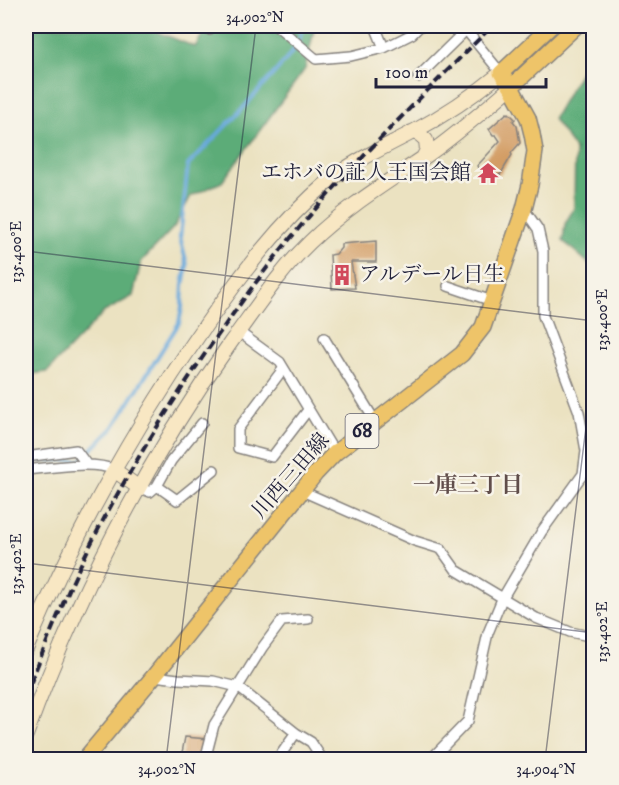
<svg xmlns="http://www.w3.org/2000/svg" width="619" height="785" font-family="'IM FELL DW Pica','Noto Serif JP',serif">
<rect width="100%" height="100%" fill="#f7f3e8"/>
<filter id="ink" filterUnits="userSpaceOnUse"><feTurbulence type="fractalNoise" baseFrequency=".0167" numOctaves="2"/><feDisplacementMap in="SourceGraphic" scale="12" xChannelSelector="R" yChannelSelector="G"/><feConvolveMatrix kernelMatrix="1 2 1 2 8 2 1 2 1" color-interpolation-filters="sRGB"/></filter>
<filter id="wash" filterUnits="userSpaceOnUse"><feTurbulence type="fractalNoise" baseFrequency=".008" numOctaves="4" result="noise"/><feDisplacementMap in="SourceGraphic" scale="24" xChannelSelector="R" yChannelSelector="G"/><feGaussianBlur stdDeviation="1.35" result="paint"/><feColorMatrix in="noise" values="0 0 0 0 0 0 0 0 0 0 0 0 0 0 0 0 0 1.4 0 .05"/><feComposite in="paint" operator="in"/></filter>
<g filter="url(#wash)">
<rect width="100%" height="100%" fill="#ebe2c1"/>
<!-- forest -->
<path fill="#5cac78" stroke="#3f675a" stroke-width="1.5" d="M26,26H143L195,47L208,26H315L305,69L222,182L191,196L174,227L141,262L133,296L104,312L47,372L26,375Z
M593,50L594,265L592,266L563,241L565,224L574,208L575,149L553,119Z"/>
<g fill="none" stroke-linecap="round" stroke-linejoin="round">
<!-- stream -->
<path stroke="#68a9dc" stroke-width="4" d="M28,461L81,460L113,428L179,323L182,307L183,285L187,265L180,237L188,165L244,107L285,61L299,43L302,26"/>
</g>
<g id="blocks">
<!-- building -->
<path fill="#d39d65" d="M507,113L508,114L509,113L515,119L513,121L517,126L520,143L511,153L512,155L500,175L498,174L496,176L491,172L487,176L477,166L500,141L496,135H493L489,129Z
M376,241V262H351L355,288L332,289L330,255L336,254L341,248V244Z
M185,737L208,739L203,760L181,758Z"/>
</g>
</g>
<g filter="url(#ink)">
<use href="#blocks" fill-opacity="0" stroke="#86827e" stroke-width="1.5"/>
<g fill="none" stroke-linecap="round" stroke-linejoin="round">
<defs>
<path id="street" d="M277,26L316,59L351,56L384,48
M375,26L384,48L412,34L420,26
M210,30L213,26
M466,30L501,73
M418,77L470,26
M448,286L492,301
M239,332L280,362L335,453
M324,338L375,421
M283,369L238,429V448L272,457L308,410
M26,457L76,450L87,465
M26,470C48,468 94,460 114,470
M157,486L177,500L214,470
M138,487L150,492L157,486L171,461L202,423
M302,491L415,541L441,549L456,570L536,618L570,632L594,637
M154,676L178,679L213,681L238,687L296,733L311,742L323,760
M205,760L214,725L262,648L282,621L308,619
M277,760L296,733
M430,760L468,721L488,633L502,599L542,531L583,474L586,451L579,412L543,316V251L538,229L524,209"/>
<path id="secondary" d="M412,132L419,134L426,140L427,150L423,158
M114,470L138,487
M26,649C74,536 133,429 203,329C240,276 279,223 329,181C353,161 383,148 411,133C443,116 473,96 501,73
M26,735C77,595 145,463 231,342C256,308 279,272 310,242C344,209 383,185 423,158C454,137 482,112 511,87"/>
<path id="primary" d="M511,87L576,26
M84,760L154,676L316,473L335,453L462,354L483,327L524,209L530,185L535,151L532,134L528,118L511,87L501,73L551,26"/>
</defs>
<!-- street casing -->
<use href="#street" stroke="#86827e" stroke-width="12"/>
<!-- secondary casing -->
<use href="#secondary" stroke="#86827e" stroke-width="16"/>
<!-- primary casing -->
<use href="#primary" stroke="#86827e" stroke-width="18"/>
<!-- street -->
<use href="#street" stroke="#fff" stroke-width="9"/>
<!-- secondary -->
<use href="#secondary" stroke="#f8e7c3" stroke-width="14"/>
<!-- primary -->
<use href="#primary" stroke="#eec469" stroke-width="15"/>
<!-- rail -->
<path stroke="#22223b" stroke-width="4" stroke-dasharray="9 4.5" stroke-linecap="butt" d="M26,695C42,653 59,611 78,570C121,480 177,392 235,311C251,289 267,267 284,246C348,168 421,97 492,26"/>
</g>
</g>
<!-- ticks -->
<path fill="none" stroke="#22223b" stroke-width="1.5" stroke-opacity="0.45" d="M26,251L594,321M26,563L594,633M166,760L256,26M545,760L594,362"/>
<!-- icons -->
<defs>
<symbol id="temple-bare" viewBox="-9 -9 18 18"><path d="M0-6L5-2H3V0L6.5 2.5H4V6H1.5V3h-3V6H-4V2.5H-6.5L-3 0V-2H-5Z" fill="#d1495b" stroke="#f7f3e8" stroke-width="2.5" paint-order="stroke"/></symbol>
<symbol id="building-bare" viewBox="-9 -9 18 18"><path d="M-4-6H4V6H1V3H-1V6H-4ZM-2.5-4.3h1.7v1.8h-1.7ZM.8-4.3h1.7v1.8H.8ZM-2.5-1h1.7V.8h-1.7ZM.8-1h1.7V.8H.8Z" fill="#d1495b" stroke="#f7f3e8" stroke-width="2.5" paint-order="stroke"/></symbol>
</defs>
<g fill-rule="evenodd">
<use href="#temple-bare" x="473" y="158" width="30" height="30"/>
<use href="#building-bare" x="327" y="260" width="30" height="30"/>
</g>
<g text-anchor="middle" dominant-baseline="central" stroke-width="5" stroke-linejoin="round" paint-order="stroke">
<!-- shield labels -->
<rect fill="#f7f3e8" stroke="#62616f" stroke-width="1.5" x="345.5" y="414" width="33" height="34" rx="4.5"/>
<g font-size="20" font-weight="bold" fill="#22223b">
<text x="362" y="431">68</text>
</g>
<!-- poi labels -->
<g font-size="21" fill="#22223b" stroke="#f7f3e8" text-anchor="end">
<text x="471" y="173">エホバの証人王国会館</text>
<text x="359" y="275" text-anchor="start">アルデール日生</text>
</g>
<!-- street labels -->
<g font-size="21" fill="#22223b" stroke="#f7f3e8">
<text transform="translate(291 476) rotate(-49)">川西三田線</text>
</g>
<!-- neighbourhood labels -->
<g font-size="22" font-weight="bold" fill="#604d4a" stroke="#f7f3e8">
<text x="468" y="485">一庫三丁目</text>
</g>
</g>
<!-- margin -->
<rect width="619" height="785" fill="none" stroke="#f7f3e8" stroke-width="66"/>
<!-- scale -->
<path d="M376 78v9h170v-9" fill="none" stroke="#22223b" stroke-width="3"/>
<text x="385" y="78" font-size="18" fill="#22223b" stroke="#f7f3e8" stroke-width="4.5" paint-order="stroke">100 m</text>
<rect x="33" y="33" width="553" height="719" fill="none" stroke="#22223b" stroke-width="2"/>
<g font-size="15" text-anchor="middle" fill="#22223b">
<text x="255" y="22">34.902°N</text>
<text transform="translate(16 252) rotate(-90)" y="5">135.400°E</text>
<text transform="translate(602 320) rotate(-90)" y="5">135.400°E</text>
<text transform="translate(16 564) rotate(-90)" y="5">135.402°E</text>
<text transform="translate(602 632) rotate(-90)" y="5">135.402°E</text>
<text x="167" y="774">34.902°N</text>
<text x="546" y="774">34.904°N</text>
</g>
</svg>
